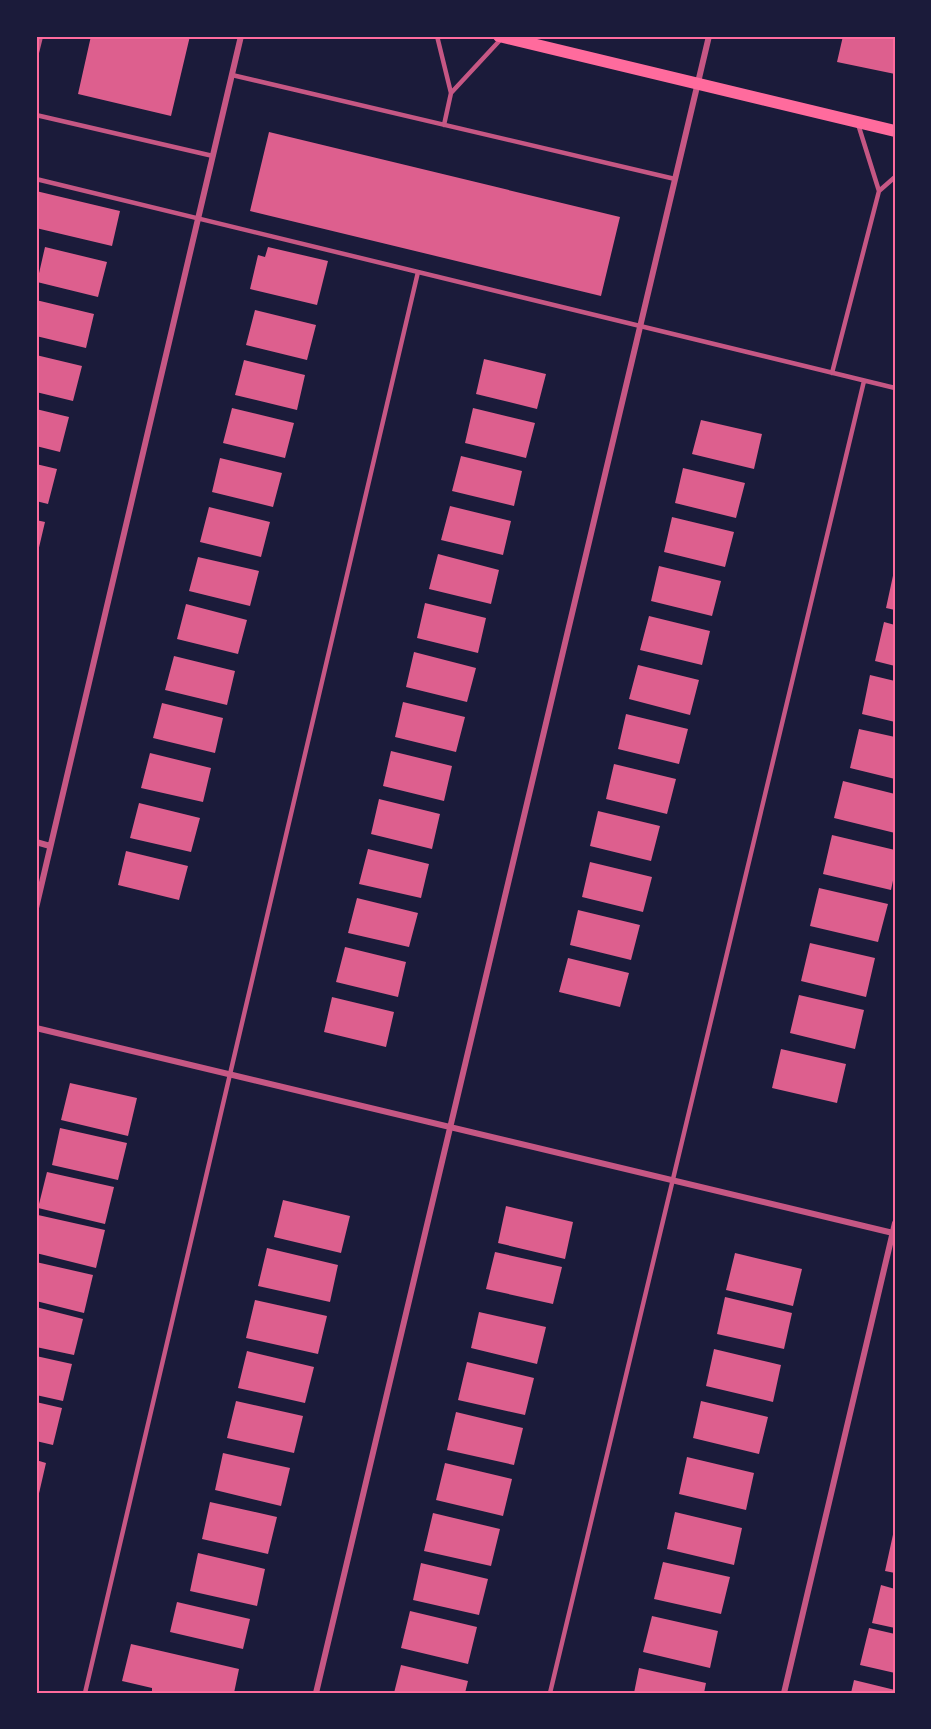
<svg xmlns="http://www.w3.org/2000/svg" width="931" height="1729" font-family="'Fira Sans',sans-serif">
<rect width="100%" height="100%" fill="#1b1b3a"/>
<!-- building -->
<path fill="#dd5f8e" d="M91,36H190L171,116L78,94Z
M843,36H895V74L837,62Z
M269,132L620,217L601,296L250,211Z
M36,191L120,211L112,246L36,228Z
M45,247L107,262L98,297L37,282Z
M268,247L328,261L317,305L250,289L258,255L265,257Z
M36,300L94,314L86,348L36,336Z
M255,310L316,325L307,360L246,345Z
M36,355L82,366L73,401L36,392Z
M484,359L546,374L537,409L476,394Z
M244,360L305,375L297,410L235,395Z
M232,408L294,423L285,458L223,443Z
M473,408L535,423L526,458L465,443Z
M36,409L69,417L60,452L36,446Z
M701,420L762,434L754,469L692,454Z
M461,456L522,471L514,506L452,491Z
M220,458L282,473L273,507L212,492Z
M36,464L57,469L48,504L36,501Z
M683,468L745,483L736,518L675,503Z
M450,506L511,521L503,555L441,540Z
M209,507L270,522L261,557L200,542Z
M672,517L734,532L725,567L664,552Z
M36,520L45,522L37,556L36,555Z
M438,554L499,570L491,604L429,589Z
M198,557L259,571L250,606L189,591Z
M659,566L721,581L712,616L651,601Z
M894,571H895V610L886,608Z
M425,603L486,618L478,653L417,638Z
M186,604L247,620L238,654L177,639Z
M649,616L710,631L702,665L640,650Z
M884,622L895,625V666L875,661Z
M414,652L476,668L467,702L406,687Z
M174,656L235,671L227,705L165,690Z
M638,665L699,680L690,715L629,699Z
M870,675L895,681V722L862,714Z
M403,702L465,717L456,752L395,737Z
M162,703L223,718L215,753L153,738Z
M626,714L688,729L679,764L618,749Z
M859,729L895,737V779L850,768Z
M391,751L452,766L444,801L383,786Z
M150,753L211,768L203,802L141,788Z
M614,764L676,779L667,814L606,799Z
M843,781L895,794V833L834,818Z
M379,799L440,814L432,849L371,834Z
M139,803L200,818L191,852L130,838Z
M598,811L660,826L651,861L590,846Z
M832,835L895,850V871L891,890L823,874Z
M368,849L429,864L421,898L359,884Z
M126,851L188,866L179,900L118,885Z
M590,862L652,877L643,912L582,897Z
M819,888L888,904L878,942L810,926Z
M357,898L418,913L409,947L348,933Z
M578,910L640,925L631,960L570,945Z
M810,943L875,958L866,997L801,981Z
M345,947L406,962L398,997L336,982Z
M568,958L629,973L620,1007L559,992Z
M799,995L864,1010L855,1049L790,1033Z
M332,997L394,1012L386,1047L324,1032Z
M781,1049L846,1064L837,1103L772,1088Z
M70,1083L137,1098L128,1136L61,1120Z
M60,1128L127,1143L118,1180L52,1165Z
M47,1172L114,1187L105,1224L38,1208Z
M283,1200L350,1216L341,1253L274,1237Z
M506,1206L573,1222L565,1259L498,1243Z
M38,1215L105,1230L96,1268L36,1253Z
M267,1248L338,1265L330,1302L258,1286Z
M495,1252L562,1267L553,1304L486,1289Z
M735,1253L802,1269L793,1306L726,1290Z
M36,1262L93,1275L84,1313L36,1301Z
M725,1297L792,1313L784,1349L717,1334Z
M255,1300L327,1316L318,1354L246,1338Z
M36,1307L83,1319L74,1355L36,1347Z
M479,1312L546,1327L537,1364L471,1348Z
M714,1349L781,1365L773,1402L706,1386Z
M247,1351L314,1367L305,1403L238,1388Z
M36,1356L72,1364L63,1401L36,1395Z
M467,1362L534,1378L525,1415L458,1400Z
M236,1401L303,1416L294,1453L227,1438Z
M701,1401L768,1417L759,1454L693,1438Z
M36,1402L62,1408L53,1445L36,1441Z
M456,1412L523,1428L514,1465L447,1450Z
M223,1453L290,1468L281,1506L215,1490Z
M687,1457L754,1473L746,1510L679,1494Z
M36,1460L46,1463L37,1502H36Z
M445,1463L512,1479L503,1516L436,1500Z
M210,1502L277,1517L268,1554L202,1539Z
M675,1512L742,1528L734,1565L667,1549Z
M433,1513L500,1529L491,1566L424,1551Z
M894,1530H895V1573L885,1571Z
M198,1553L265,1569L257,1606L190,1591Z
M663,1562L730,1577L721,1614L654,1599Z
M421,1563L488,1579L479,1615L413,1600Z
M881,1585L895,1589V1628L872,1623Z
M177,1602L250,1619L243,1649L170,1632Z
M410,1611L477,1627L468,1664L401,1648Z
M652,1616L718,1631L710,1668L643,1652Z
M869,1628L895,1634V1673L860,1665Z
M131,1644L239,1669L234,1693H162L152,1691V1688L122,1681Z
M401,1665L468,1681L465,1693H394Z
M639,1668L706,1683L704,1693H634Z
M854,1680L895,1690V1693H851Z"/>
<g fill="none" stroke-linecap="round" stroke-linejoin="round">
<!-- service -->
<path stroke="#c65784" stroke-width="4.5" d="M437,36L451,93L444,125
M36,56L41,36
M232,75L675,179
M451,93L502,38
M36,115L213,156
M36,179L895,388
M879,191L895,177
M832,373L879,191L858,124
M85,1693L418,272
M550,1693L864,381"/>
<!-- minor -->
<path stroke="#c65784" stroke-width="6" d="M36,842L50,846
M36,908L241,36
M36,1028L893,1233
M316,1693L709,36
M784,1693L895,1223"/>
<!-- secondary -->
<path stroke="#ff6b9d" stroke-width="12" d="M499,36L895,131"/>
</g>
<!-- border -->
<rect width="931" height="1729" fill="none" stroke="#1b1b3a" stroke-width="75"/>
<rect x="38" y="38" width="856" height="1654" fill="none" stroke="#ff6b9d" stroke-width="2"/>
</svg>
